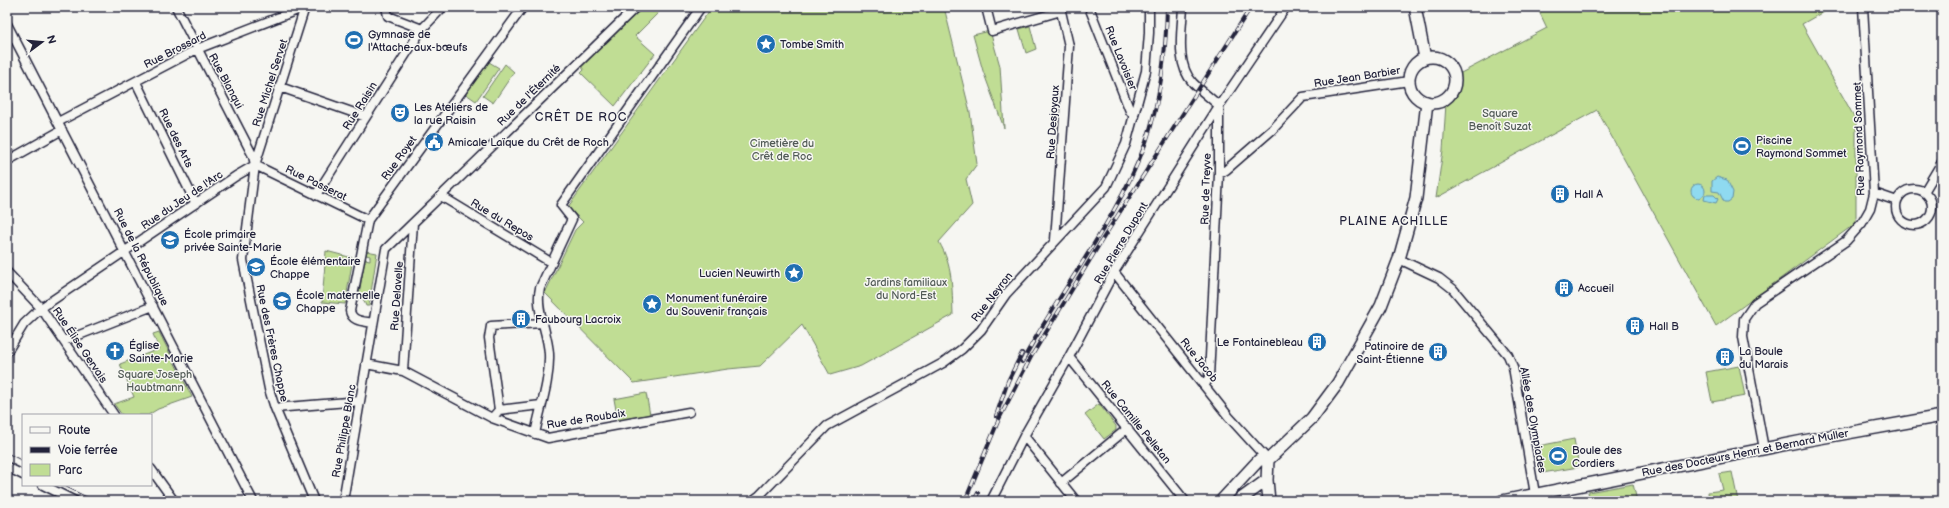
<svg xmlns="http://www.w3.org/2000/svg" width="1949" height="508" font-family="'Balsamiq Sans',sans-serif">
<rect width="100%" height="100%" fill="#f6f6f2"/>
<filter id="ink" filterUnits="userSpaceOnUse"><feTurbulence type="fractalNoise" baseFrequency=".025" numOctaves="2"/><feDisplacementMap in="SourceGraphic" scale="8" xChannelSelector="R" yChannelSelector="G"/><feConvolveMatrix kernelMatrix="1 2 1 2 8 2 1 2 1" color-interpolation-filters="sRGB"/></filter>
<g filter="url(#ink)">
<!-- green -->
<path fill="#c0dd94" stroke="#718068" d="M643,7H664L635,36L655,54L615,106L581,73L584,70L581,66Z
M712,7H944L970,112L977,164L966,179L972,205L939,242C953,266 952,288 953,315L861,366L830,375L802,325L760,366L728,369L634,383L545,293L575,230L583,222L568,207Z
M1537,7H1832L1802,24L1856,120V223L1716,326L1597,110L1436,198L1443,150L1446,103L1457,88L1459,74L1547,28Z
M1030,26L1036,49L1026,53L1019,29Z
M990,31L1000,66L1004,128L983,71L973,35Z
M489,62L499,68L476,101L466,94Z
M505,64L514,72L493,103L483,96Z
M326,251L353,258L345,304L322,302Z
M366,251L377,253L369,306H366L362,296L359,294L365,259L370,260V256L366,255Z
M159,332L192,397L158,409L148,415H122L114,404L134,397L120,364L159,349L153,334Z
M1739,366L1745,396L1712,402L1706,372Z
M646,393L650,415L618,421L614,399Z
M1099,404L1116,426V430L1104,439L1085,415Z
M1574,439L1579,467L1542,473L1538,446Z
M1732,472L1738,501H1709L1708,492L1723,490L1719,474Z
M1633,484L1637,501H1590L1588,492Z"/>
<!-- water -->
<path fill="#8fdaf0" stroke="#6390a8" d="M1717,177L1727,180L1733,192L1732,199L1728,202H1724L1719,192L1712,191V181Z
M1691 191a7 7 0 1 1 14 0a7 7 0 1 1-14 0Z
M1705,195H1714L1718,199L1716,203L1704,200Z"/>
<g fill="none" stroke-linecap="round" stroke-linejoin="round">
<defs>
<path id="minor" d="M176,7L253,156L255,165
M305,7L255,165L243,260L269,389L275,408L314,501
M386,7L388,16L422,29
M986,7L992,31L1061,11
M1089,7L1130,111L1134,116
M1183,7C1182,30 1175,64 1193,83C1201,91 1211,98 1219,106V174L1209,377L1205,385
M7,24L253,501
M136,82L196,204
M280,87L366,117
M58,122L197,49L305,7
M7,161L62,130
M255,165L368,220
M1219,174L1226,170L1272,130L1303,97L1409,81
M1896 207a18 18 0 1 1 36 0a18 18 0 1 1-36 0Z
M1924,192L1942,162
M1874,193L1897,201
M316,195L422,29L443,7
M441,196L552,263
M1055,240L1069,46L1060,7
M1399,259L1439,278L1453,289L1508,355L1513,367L1535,494
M7,272L41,308L114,415
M1114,272L1229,417L1268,460
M373,323C364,321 352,322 350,311L368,220L523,7
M64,341L153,306
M7,352L24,324L41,308L236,176L255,165
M1069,357L1185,501
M366,364L403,371L492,418L548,438L689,412
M403,371L413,223
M275,408L360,401
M499,410L541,405
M492,418L499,410L489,338L491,326L543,323
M535,434C540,408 550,381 549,354C548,332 535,310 540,288L572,219L561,205L701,7
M1024,436L1076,501
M1764,449L1743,337L1744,319L1755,303L1846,241L1862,223L1870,209L1874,193L1863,7
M7,467L23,475
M151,469L174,501
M1061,483L1128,428
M43,485L75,501
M343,501L386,249L636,7
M752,501L759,496L827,426L943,363L962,349L981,330L1006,294L1106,187L1126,144L1146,71L1149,33V7
M991,501L1024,436L1069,357L1114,272L1219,106L1286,7"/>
<path id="secondary" d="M1415,7L1425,58
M1409 80a23 23 0 1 1 46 0a23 23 0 1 1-46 0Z
M1268,460L1267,480L1269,501
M1221,501L1259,460H1268L1312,418L1338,383L1381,306L1399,259L1416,198L1427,102
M1238,501L1267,480
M1502,501L1803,441L1942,416"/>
</defs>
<!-- minor casing -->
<use href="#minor" stroke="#22223b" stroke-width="11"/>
<!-- secondary casing -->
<use href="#secondary" stroke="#22223b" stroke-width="14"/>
<!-- minor -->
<use href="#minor" stroke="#f6f6f2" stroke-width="8"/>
<!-- secondary -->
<use href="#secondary" stroke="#f6f6f2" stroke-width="11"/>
<!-- tram -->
<path stroke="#22223b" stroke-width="1" d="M7,453L23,461
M62,485L95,501"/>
<defs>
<path id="rail" d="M1022,362C1061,288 1117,221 1146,142C1161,98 1166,53 1167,7
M996,416L1008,381L1022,353
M965,501L999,419L1031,357L1102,240L1251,7
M974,501L978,493"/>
</defs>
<!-- rail casing -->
<use href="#rail" stroke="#22223b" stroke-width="4"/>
<!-- rail -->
<use href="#rail" stroke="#f6f6f2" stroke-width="2.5" stroke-dasharray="8" stroke-linecap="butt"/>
</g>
</g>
<!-- icons -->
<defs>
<symbol id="stadium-disc" viewBox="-11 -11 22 22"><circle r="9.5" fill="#1f6fb2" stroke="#f6f6f2"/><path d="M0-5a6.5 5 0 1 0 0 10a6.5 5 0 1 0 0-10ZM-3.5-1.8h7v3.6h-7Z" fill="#fff"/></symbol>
<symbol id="sight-disc" viewBox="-11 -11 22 22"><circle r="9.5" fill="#1f6fb2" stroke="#f6f6f2"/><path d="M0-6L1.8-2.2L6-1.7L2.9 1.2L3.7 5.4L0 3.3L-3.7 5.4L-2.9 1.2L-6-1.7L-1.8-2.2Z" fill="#fff"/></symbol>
<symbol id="theatre-disc" viewBox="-11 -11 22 22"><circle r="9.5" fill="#1f6fb2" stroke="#f6f6f2"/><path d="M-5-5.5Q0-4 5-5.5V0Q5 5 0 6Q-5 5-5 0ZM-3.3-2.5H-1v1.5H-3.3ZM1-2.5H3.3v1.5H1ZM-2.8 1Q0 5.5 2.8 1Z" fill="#fff"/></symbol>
<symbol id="civic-disc" viewBox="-11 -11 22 22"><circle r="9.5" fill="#1f6fb2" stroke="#f6f6f2"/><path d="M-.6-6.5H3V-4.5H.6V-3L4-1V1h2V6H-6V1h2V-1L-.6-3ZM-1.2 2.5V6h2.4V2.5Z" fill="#fff"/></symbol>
<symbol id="building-disc" viewBox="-11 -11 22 22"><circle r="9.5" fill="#1f6fb2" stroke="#f6f6f2"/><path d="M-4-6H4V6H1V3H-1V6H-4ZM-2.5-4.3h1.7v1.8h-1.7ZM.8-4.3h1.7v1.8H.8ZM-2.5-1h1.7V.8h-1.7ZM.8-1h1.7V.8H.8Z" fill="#fff"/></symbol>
<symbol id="school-disc" viewBox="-11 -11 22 22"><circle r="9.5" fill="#1f6fb2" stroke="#f6f6f2"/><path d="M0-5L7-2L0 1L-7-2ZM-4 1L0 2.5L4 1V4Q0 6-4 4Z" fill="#fff"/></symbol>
<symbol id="church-disc" viewBox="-11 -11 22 22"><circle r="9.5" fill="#1f6fb2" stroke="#f6f6f2"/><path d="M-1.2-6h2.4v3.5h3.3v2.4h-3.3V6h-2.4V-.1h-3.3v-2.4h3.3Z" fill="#fff"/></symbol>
</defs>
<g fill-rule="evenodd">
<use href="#stadium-disc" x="343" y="29" width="22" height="22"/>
<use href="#sight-disc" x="755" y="33" width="22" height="22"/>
<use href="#theatre-disc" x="389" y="102" width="22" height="22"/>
<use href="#civic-disc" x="423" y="131" width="22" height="22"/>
<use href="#stadium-disc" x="1731" y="135" width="22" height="22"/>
<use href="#building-disc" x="1549" y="183" width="22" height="22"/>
<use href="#school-disc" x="159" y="229" width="22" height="22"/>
<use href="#school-disc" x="245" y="256" width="22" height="22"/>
<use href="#sight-disc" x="783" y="262" width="22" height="22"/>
<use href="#building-disc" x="1553" y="277" width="22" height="22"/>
<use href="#school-disc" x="271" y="290" width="22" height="22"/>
<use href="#sight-disc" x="641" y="293" width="22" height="22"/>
<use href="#building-disc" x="510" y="308" width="22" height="22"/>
<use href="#building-disc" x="1624" y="315" width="22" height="22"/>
<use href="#building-disc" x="1306" y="331" width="22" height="22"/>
<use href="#church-disc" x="104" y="340" width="22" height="22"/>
<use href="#building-disc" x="1427" y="341" width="22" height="22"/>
<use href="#building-disc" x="1714" y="346" width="22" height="22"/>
<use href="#stadium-disc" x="1547" y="445" width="22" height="22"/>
</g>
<g text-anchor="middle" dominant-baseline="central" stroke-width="3" stroke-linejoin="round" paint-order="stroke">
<!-- poi labels -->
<g font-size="11" fill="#22223b" stroke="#f6f6f2" text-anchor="start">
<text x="368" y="34">Gymnase de<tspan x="368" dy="13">l'Attache-aux-bœufs</tspan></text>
<text x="780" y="44">Tombe Smith</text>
<text x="414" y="107">Les Ateliers de<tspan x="414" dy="13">la rue Raisin</tspan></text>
<text x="1756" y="140">Piscine<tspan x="1756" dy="13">Raymond Sommet</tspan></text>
<text x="448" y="142">Amicale Laïque du Crêt de Roch</text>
<text x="1574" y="194">Hall A</text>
<text x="184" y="234">École primaire<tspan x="184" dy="13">privée Sainte-Marie</tspan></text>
<text x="270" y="261">École élémentaire<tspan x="270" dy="13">Chappe</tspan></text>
<text x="780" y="273" text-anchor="end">Lucien Neuwirth</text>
<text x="1578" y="288">Accueil</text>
<text x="296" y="295">École maternelle<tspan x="296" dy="13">Chappe</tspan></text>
<text x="666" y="298">Monument funéraire<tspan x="666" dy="13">du Souvenir français</tspan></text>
<text x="535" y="319">Faubourg Lacroix</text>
<text x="1649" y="326">Hall B</text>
<text x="1303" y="342" text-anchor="end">Le Fontainebleau</text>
<text x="129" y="345">Église<tspan x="129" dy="13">Sainte-Marie</tspan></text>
<text x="1424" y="346" text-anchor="end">Patinoire de<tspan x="1424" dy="13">Saint-Étienne</tspan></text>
<text x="1739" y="351">La Boule<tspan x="1739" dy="13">du Marais</tspan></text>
<text x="1572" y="450">Boule des<tspan x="1572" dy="13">Cordiers</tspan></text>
</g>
<!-- street labels -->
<g font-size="11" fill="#22223b" stroke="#f6f6f2">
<text transform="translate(175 50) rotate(-27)">Rue Brossard</text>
<text transform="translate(1121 58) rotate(68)">Rue Lavoisier</text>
<text transform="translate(1357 77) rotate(-9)">Rue Jean Barbier</text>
<text transform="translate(226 81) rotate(62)">Rue Blanqui</text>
<text transform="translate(270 83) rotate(-72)">Rue Michel Servet</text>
<text transform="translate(529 95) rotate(-44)">Rue de l'Éternité</text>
<text transform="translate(360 106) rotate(-58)">Rue Raisin</text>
<text transform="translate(1053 122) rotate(-86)">Rue Desjoyaux</text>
<text transform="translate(176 138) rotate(64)">Rue des Arts</text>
<text transform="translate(1859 139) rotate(-92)">Rue Raymond Sommet</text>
<text transform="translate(399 158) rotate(-54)">Rue Royet</text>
<text transform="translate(316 183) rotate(26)">Rue Passerat</text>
<text transform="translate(1206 189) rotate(-88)">Rue de Treyve</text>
<text transform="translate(182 200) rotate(-34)">Rue du Jeu de l'Arc</text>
<text transform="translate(502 220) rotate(31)">Rue du Repos</text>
<text transform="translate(1121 243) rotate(-59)">Rue Pierre Dupont</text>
<text transform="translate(141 257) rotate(63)">Rue de la République</text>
<text transform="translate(397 296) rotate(-86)">Rue Delavelle</text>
<text transform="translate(992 297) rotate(-52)">Rue Neyron</text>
<text transform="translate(272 343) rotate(78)">Rue des Frères Chappe</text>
<text transform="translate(80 345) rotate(56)">Rue Élise Gervais</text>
<text transform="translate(1199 360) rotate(51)">Rue Jacob</text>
<text transform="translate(586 419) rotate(-9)">Rue de Roubaix</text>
<text transform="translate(1533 420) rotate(80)">Allée des Olympiades</text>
<text transform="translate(1136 422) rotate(51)">Rue Camille Pelletan</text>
<text transform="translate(344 431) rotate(-80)">Rue Philippe Blanc</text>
<text transform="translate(1745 453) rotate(-11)">Rue des Docteurs Henri et Bernard Muller</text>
</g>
<!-- park labels -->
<g font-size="11" fill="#515a56" stroke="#f6f6f2">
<text x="1500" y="113">Square<tspan x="1500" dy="13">Benoît Suzat</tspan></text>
<text x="782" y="143">Cimetière du<tspan x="782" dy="13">Crêt de Roc</tspan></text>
<text x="906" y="282">Jardins familiaux<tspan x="906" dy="13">du Nord-Est</tspan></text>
<text x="155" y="374">Square Joseph<tspan x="155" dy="13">Haubtmann</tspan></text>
</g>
<!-- neighbourhood labels -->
<g font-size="12" letter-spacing="1" fill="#22223b" stroke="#f6f6f2">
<text x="581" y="117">CRÊT DE ROC</text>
<text x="1394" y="221">PLAINE ACHILLE</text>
</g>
</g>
<!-- margin -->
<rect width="1949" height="508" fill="none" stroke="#f6f6f2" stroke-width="24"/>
<rect x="12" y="12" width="1925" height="484" fill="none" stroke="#22223b" stroke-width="1.5" filter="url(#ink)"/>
<!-- legend -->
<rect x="22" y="414" width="130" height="72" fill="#f6f6f2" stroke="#a1a1a9"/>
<rect x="30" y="427" width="20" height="6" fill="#f6f6f2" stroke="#a1a1a9"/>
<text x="58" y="434" font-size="12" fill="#22223b">Route</text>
<rect x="30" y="447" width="20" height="6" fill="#22223b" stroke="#a1a1a9"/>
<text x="58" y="454" font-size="12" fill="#22223b">Voie ferrée</text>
<rect x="30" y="464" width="20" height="12" fill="#c0dd94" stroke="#a1a1a9"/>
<text x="58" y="474" font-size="12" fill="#22223b">Parc</text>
<!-- north arrow -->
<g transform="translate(42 42) rotate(74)" stroke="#f6f6f2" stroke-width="3" paint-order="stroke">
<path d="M0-3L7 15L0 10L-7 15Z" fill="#22223b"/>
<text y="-6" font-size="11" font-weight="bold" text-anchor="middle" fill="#22223b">N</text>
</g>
</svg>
